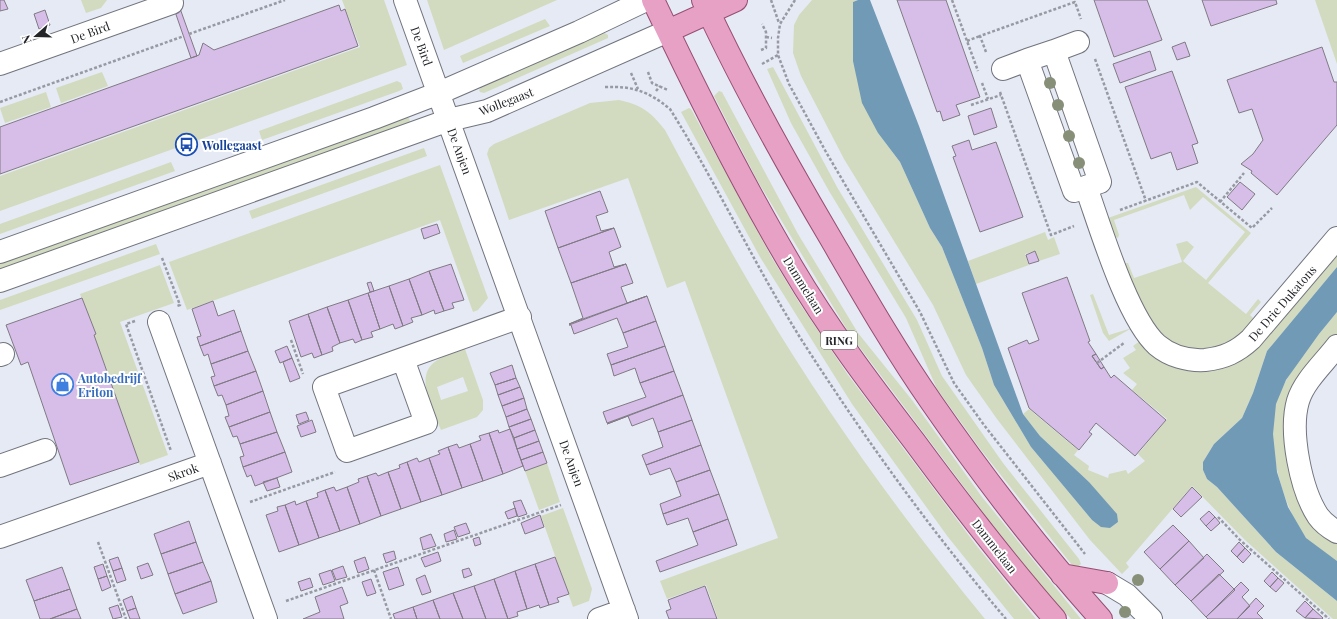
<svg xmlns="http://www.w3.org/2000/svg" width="1337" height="619" font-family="'Playfair Display',serif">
<rect width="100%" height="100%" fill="#e6eaf5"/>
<!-- green -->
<path fill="#d2dbbf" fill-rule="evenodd" d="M81,0H107L101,8L86,13Z
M342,0H384L407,65L0,211V176L360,47Z
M427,0H557L444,50Z
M812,0H858L853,2L878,133L900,162L930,228L942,247L982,348L994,385L1031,447L1092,520L1110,528L1118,522L1089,482L1040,436L1023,414L1029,409L1078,450L1074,455L1089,466L1088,470L1108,478L1109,474L1126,470L1128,474L1145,461L1138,454L1167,419L1132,390L1137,384L1123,373L1130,368L1123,358L1136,350L1133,346L1140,341L1243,359L1259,345L1337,254V267L1267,351L1253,393L1242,418L1214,444L1203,462V470L1207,479L1217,487L1276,552L1337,601V619H1333L1245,540L1192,486L1126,563L1129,567L1122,574L1090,540L997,419L966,375L933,305L844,159L801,76L793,53L794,25L799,15Z
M1315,0H1337V64Z
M545,19L550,26L463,63L460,56Z
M603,32L608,35V38L484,93L480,92L479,90L482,86Z
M773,67L837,187L917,320L942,376L1003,463L1079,559L1081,564L1079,566L1074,567L1072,565L981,450L937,389L906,318L829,191L791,123L767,69Z
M102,72L108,86L61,103L56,88Z
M397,81L401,83L403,89L399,91L262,140L259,131Z
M719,91L722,92L798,234L858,333L912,400L982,497L1081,619H1071L1038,582L982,511L849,333L757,180L714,96Z
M46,92L51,107L5,123L0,108Z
M619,100C642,105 651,112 665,130C693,182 721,235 751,286C819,403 899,514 985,619H718L706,585L667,599L660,581L778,538L685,281L667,288L628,178L509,220L487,154L489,148L494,144L590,103Z
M689,108L691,109L772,258L800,304L848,375L976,545L1036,619H1014L948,537L852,404L760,257L681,112Z
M406,117L409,118L410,122L0,271V263Z
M424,148L427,156L252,219L249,211Z
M171,162L175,171L0,234V224Z
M440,165L488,298L478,310L473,312L440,220L187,310L169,262Z
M1196,187L1251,233L1208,283L1246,314L1258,299L1261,302L1250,315L1255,320L1243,334L1221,347L1194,350L1182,347L1171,342L1153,324L1134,289L1125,263H1128L1134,278L1182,262L1176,244L1187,241L1194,247L1183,261L1206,280L1245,232L1203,197L1190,210L1184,195L1114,220L1119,235L1118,238L1115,237L1108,218Z
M1045,232L1048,240L1054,237L1060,254L1039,261L1035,251L1025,254L1029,265L976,284L968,261Z
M156,244L160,254L0,310V300Z
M160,265L174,303L120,322L168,455L140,465L93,336L95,334L80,294Z
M1093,294L1109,335L1132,328L1109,341L1103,333L1090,295Z
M1337,312V334L1297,384L1287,415L1337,542V561C1327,554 1312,547 1305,537C1283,507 1264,440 1276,403C1288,369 1315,339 1337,312Z
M465,349L483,400V410L477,417L441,430C434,411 413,376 436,361C444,355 455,353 465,349ZM463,377L468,391L441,400L437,387Z
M547,463L560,502L539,510L525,471Z
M563,508L592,589L589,601L573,607L541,516Z"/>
<!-- water -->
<path fill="#719ab7" d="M858,0H870L919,126L1023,414L1040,436L1089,482L1117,514L1118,522L1110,528L1101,527L1092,520L1031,447L994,385L982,348L942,247L930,228L900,162L878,133L862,103L853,61V2Z
M1337,267V312L1319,334L1286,380L1276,404L1273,434L1277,472L1288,507L1306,538L1337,561V601L1276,552L1217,487L1207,479L1203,470V462L1214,444L1242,418L1253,393L1267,351Z"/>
<!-- building -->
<path fill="#d6bee8" stroke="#807a84" d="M0,0H4L8,9L0,11Z
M171,0H177L197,56L191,58Z
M897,0H946L980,97L956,105L960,115L943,121L940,111L937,112Z
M1094,0H1147L1162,40L1114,57Z
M1202,0H1276L1277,4L1211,26Z
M339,5L341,11L345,9L358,46L0,174V127L199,55L203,43L214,50Z
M45,10L50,25L39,29L34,14Z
M1185,42L1190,56L1177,60L1172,47Z
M1322,47L1334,82H1337V125L1277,195L1251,173L1252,171L1241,164L1253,154L1263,140L1252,109L1239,113L1227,80Z
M1150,51L1156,70L1120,83L1113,64Z
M1172,71L1198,143L1192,145L1198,163L1177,170L1171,152L1151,159L1125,87Z
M991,108L997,127L974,135L968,116Z
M969,140L972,150L996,142L1023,217L980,232L953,157L956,156L952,146Z
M1240,182L1255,194L1242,210L1227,197Z
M600,191L608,212L596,216L601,231L614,228L558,248L545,211Z
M437,224L440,233L424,239L421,229Z
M614,228L621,247L609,252L614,267L626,264L571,283L558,248Z
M1035,251L1039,261L1029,264L1026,255Z
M451,264L464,300L452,303L454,308L444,311L429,271Z
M626,264L633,283L621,287L627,303L647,296L569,324L583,318L571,283Z
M429,271L444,311L435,314L434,310L422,315L409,279Z
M1067,277L1090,341L1088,342L1096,354L1092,356L1101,369L1104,367L1111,378L1114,375L1166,420L1135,456L1096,423L1089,432L1092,434L1079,450L1029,408L1008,348L1027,340L1029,344L1039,340L1022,293Z
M409,279L422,315L411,318L413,322L403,326L389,286Z
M371,282L374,291L370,292L367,283Z
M389,286L403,326L395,329L393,324L380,329L368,293Z
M368,293L380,329L371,332L373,337L362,340L348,300Z
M647,296L656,321L623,333L617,318L574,334L571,325H569Z
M82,298L96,334L94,335L139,462L70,485L28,362L21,365L6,325Z
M348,300L362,340L355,343L353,339L340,343L327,307Z
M213,301L218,316L234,310L241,331L200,346L197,337L201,336L192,309Z
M327,307L340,343L332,347L333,351L322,355L308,314Z
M308,314L322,355L314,358L312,353L301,357L289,321Z
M656,321L665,346L611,365L607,354L628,347L623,333Z
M241,331L248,351L211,364L208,354L204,356L200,346Z
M287,346L292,358L280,363L275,351Z
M665,346L674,371L640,383L635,368L614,376L611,365Z
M248,351L256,371L214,386L211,377L215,376L211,364Z
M1096,354L1104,367L1101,369L1092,356Z
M292,358L300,378L290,382L283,362Z
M512,365L516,378L495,385L490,373Z
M256,371L263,391L226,405L222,395L218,396L214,386Z
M674,371L683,395L607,423L603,412L646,397L640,383Z
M516,378L520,387L498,395L495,385Z
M520,387L524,398L502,406L498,395Z
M263,391L270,412L229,427L225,417L229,416L226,405Z
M683,395L692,420L658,432L653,418L632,426L628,416L607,424Z
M524,398L527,409L506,417L502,406Z
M527,409L531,419L509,427L506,417Z
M270,412L277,432L240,444L237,436L233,437L229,427Z
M306,412L309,420L299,424L296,415Z
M531,419L535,430L514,438L509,427Z
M312,420L316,432L301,437L297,426Z
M692,420L701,445L646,465L642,455L663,447L658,432Z
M510,429L523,466L503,474L489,433L498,430L499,433Z
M535,430L539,441L517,449L514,438Z
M277,432L285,452L243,467L240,457L244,456L240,444Z
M489,433L503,474L483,481L470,444L481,440L479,436Z
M539,441L543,452L521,460L517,449Z
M457,444L459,448L470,444L483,481L462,488L448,447Z
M701,445L710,470L676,482L670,468L650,475L646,465Z
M448,447L462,488L442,495L429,458L440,454L438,451Z
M285,452L292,472L255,486L251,475L247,477L243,467Z
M543,452L547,463L525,471L521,460Z
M417,458L419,462L429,458L442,495L421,502L407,462Z
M407,462L421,502L401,509L388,472L400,468L399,465Z
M710,470L719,494L663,514L660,504L681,496L676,482Z
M388,472L401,509L381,516L367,476L376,473L378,476Z
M367,476L381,516L360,524L347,487L359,482L358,479Z
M277,478L280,487L267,491L263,482Z
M334,487L336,491L347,487L360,524L340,531L325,490Z
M1192,487L1202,497L1181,517L1173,509Z
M325,490L340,531L319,538L306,501L318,497L317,493Z
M719,494L728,519L693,532L688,518L667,525L663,514Z
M521,500L527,514L518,517L513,502Z
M295,501L296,505L306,501L319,538L299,545L285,505Z
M285,505L299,545L279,552L266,515L278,511L277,507Z
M515,508L517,516L508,519L505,512Z
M1209,511L1215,517L1206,526L1200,519Z
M540,515L544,527L525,534L521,523Z
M1215,517L1220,523L1211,531L1206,526Z
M728,519L737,545L660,572L656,561L698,545L693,532Z
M189,521L196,542L161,554L154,534Z
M466,523L470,533L458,537L454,527Z
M1173,525L1189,541L1160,569L1144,552Z
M454,530L457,539L446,542L444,534Z
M431,534L436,546L423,550L420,538Z
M479,537L481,544L475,546L473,539Z
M1189,541L1204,558L1175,585L1160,569Z
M196,542L203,562L168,574L161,554Z
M1239,542L1245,548L1237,557L1231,551Z
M1245,548L1251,554L1243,563L1237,557Z
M394,551L396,559L386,563L383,554Z
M438,552L441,561L425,567L421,558Z
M1207,554L1224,571L1191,601L1175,585Z
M118,557L122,568L113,571L109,560Z
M365,557L369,569L358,573L354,561Z
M555,557L569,594L557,598L559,602L549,605L535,564Z
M203,562L211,581L175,594L168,574Z
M148,563L153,575L141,579L137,567Z
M103,564L107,576L98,579L94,567Z
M535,564L549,605L540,608L539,605L527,609L515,571Z
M343,566L347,577L336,580L332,570Z
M62,567L70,589L34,601L26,580Z
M398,567L404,585L389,590L383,572Z
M122,568L126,580L117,583L113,571Z
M469,568L472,575L464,578L462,570Z
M331,570L335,581L323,585L319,574Z
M515,571L527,609L517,612L518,616L508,619L494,579Z
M1272,572L1278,578L1270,587L1264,581Z
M1219,574L1235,590L1206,617L1191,601Z
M425,575L431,592L422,595L416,579Z
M107,576L111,587L102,591L98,579Z
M310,578L313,587L301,591L298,582Z
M1278,578L1284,583L1276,592L1270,587Z
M371,579L376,593L367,596L362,582Z
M494,579L508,619H486L474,586Z
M211,581L217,602L183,614L175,594Z
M1241,582L1249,590L1242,597L1250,606L1237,619H1208L1206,617Z
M474,586L486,619H463L453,593Z
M705,586L717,619H669L666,611L671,609L668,600Z
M342,587L348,603L340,606L344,619H303L320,612L315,597Z
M70,589L77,609L50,619H40L34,601Z
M453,593L463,619H440L433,600Z
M132,596L136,608L127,611L123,600Z
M1256,598L1264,606L1257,613L1263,619H1237Z
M433,600L440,619H417L413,607Z
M1305,601L1313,609L1305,618L1296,611Z
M118,605L122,617L113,619L109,608Z
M413,607L417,619H395L393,614Z
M136,608L140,619H130L127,611Z
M77,609L81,619H50Z
M1313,609L1323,618L1322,619L1305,618Z"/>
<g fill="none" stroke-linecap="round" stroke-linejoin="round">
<defs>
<path id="minor" d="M405,0L627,619
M1054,51L1100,182L1074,191L1027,60Z
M1054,51L1078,42
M0,64L172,3
M1003,69L1027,60
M1086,187C1100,226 1127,318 1157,345C1170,356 1188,361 1205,360C1224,358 1237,352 1251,339L1337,238
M0,252L374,118L439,93L579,32L646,0
M0,281L449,120L487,111L668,31
M159,322L266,619
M1337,346C1324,363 1304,381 1298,401C1289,432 1301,490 1318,516C1323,523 1330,528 1337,532
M0,355L3,354
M403,359L426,423L347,451L324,387L520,317
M0,466L45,450
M0,537L210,463
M1107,583L1127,595L1151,619
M599,619L624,610"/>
<path id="major" d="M653,0C696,91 741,181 792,267C828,328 871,385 914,441C959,502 1005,562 1055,619
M703,0C741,82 785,161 831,239C863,294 895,350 932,403C984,478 1040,551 1101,619
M668,31L736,0
M1062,575L1107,583"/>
</defs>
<!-- minor casing -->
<use href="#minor" stroke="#71747d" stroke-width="24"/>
<!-- major casing -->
<use href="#major" stroke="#974d74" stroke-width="24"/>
<!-- path -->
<path stroke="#979aa2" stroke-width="2.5" stroke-dasharray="3 2" stroke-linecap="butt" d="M771,0L779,23
M795,0L780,24L778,38V55L789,84L826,152L920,312L954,383L984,425L1085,554
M952,0L978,71
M189,34L285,0
M766,37L772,38
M967,41L980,36
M761,50L766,48V32L762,24
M986,52L980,36L1075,2L1081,19
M1095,59L1146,201
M762,64L778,55
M648,72L652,83L668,90
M631,73L638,89
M982,83L988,99
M605,87C633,86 648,91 670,109C717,184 754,264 801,339C863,436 931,531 1006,619
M656,91L660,86
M1000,92L1051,235L1074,226
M0,102L184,36
M971,105L1001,95
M1220,202L1244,173
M1120,210L1197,182L1252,228L1272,208
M162,258L180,305L177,306
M135,321L126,324L171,451
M291,340L303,374
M1097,363L1124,343
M250,502L335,472
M1218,517L1240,540L1329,619
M98,542L126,619
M374,570L391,619
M286,601L561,505"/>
<!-- minor -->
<use href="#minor" stroke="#fff" stroke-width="22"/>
<!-- major -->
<use href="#major" stroke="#e6a1c4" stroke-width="22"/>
</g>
<!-- trees -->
<g fill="#878f78">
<circle cx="1050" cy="83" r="6"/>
<circle cx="1058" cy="105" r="6"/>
<circle cx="1069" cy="136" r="6"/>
<circle cx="1079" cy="163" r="6"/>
<circle cx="1138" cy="580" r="6"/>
<circle cx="1125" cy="612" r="6"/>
</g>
<!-- icons -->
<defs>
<symbol id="bus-ring" viewBox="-11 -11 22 22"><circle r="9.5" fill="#fff" stroke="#1a4fb4" stroke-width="1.5"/><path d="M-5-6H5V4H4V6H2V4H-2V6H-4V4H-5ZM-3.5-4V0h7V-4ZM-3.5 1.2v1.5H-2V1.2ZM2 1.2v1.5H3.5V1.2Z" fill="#1a4fb4"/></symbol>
<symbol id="shop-ring" viewBox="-11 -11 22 22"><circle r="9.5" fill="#fff" stroke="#3f7fe0" stroke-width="1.5"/><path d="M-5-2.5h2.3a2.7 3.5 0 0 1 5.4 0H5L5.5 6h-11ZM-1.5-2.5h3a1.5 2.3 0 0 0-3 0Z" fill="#3f7fe0"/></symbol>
</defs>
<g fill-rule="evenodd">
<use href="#bus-ring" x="174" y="132" width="25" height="25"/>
<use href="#shop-ring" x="50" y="372" width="25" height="25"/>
</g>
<g text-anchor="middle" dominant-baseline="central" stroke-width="4" stroke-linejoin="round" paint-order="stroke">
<!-- shield labels -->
<rect fill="#fff" stroke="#656669" stroke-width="1" x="821" y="331" width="36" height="18" rx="3"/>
<g font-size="11" font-weight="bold" fill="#232529">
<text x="839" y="340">RING</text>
</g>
<!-- street labels -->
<g font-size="12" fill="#232529" stroke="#fff">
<text transform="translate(90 32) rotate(-20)">De Bird</text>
<text transform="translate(422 46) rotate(70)">De Bird</text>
<text transform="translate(506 101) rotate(-21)">Wollegaast</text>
<text transform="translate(460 151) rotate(70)">De Anjen</text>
<text transform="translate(804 285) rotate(58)">Dammelaan</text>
<text transform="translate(1282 303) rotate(-49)">De Drie Dukatons</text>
<text transform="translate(572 463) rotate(70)">De Anjen</text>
<text transform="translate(183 472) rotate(-20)">Skrok</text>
<text transform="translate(995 546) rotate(52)">Dammelaan</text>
</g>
<!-- transit labels -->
<g font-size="12" font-weight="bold" fill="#164399" stroke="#fff" text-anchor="start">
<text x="202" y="145">Wollegaast</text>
</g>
<!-- shop labels -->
<g font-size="12" font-weight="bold" fill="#366cbe" stroke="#fff" text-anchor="start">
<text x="78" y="378">Autobedrijf<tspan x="78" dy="14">Eriton</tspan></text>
</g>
</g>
<!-- north arrow -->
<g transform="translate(36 36) rotate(250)" stroke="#ffffff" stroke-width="3" paint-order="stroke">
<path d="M0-3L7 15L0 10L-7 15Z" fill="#232529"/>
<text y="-6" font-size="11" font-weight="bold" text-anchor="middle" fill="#232529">N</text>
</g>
</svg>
